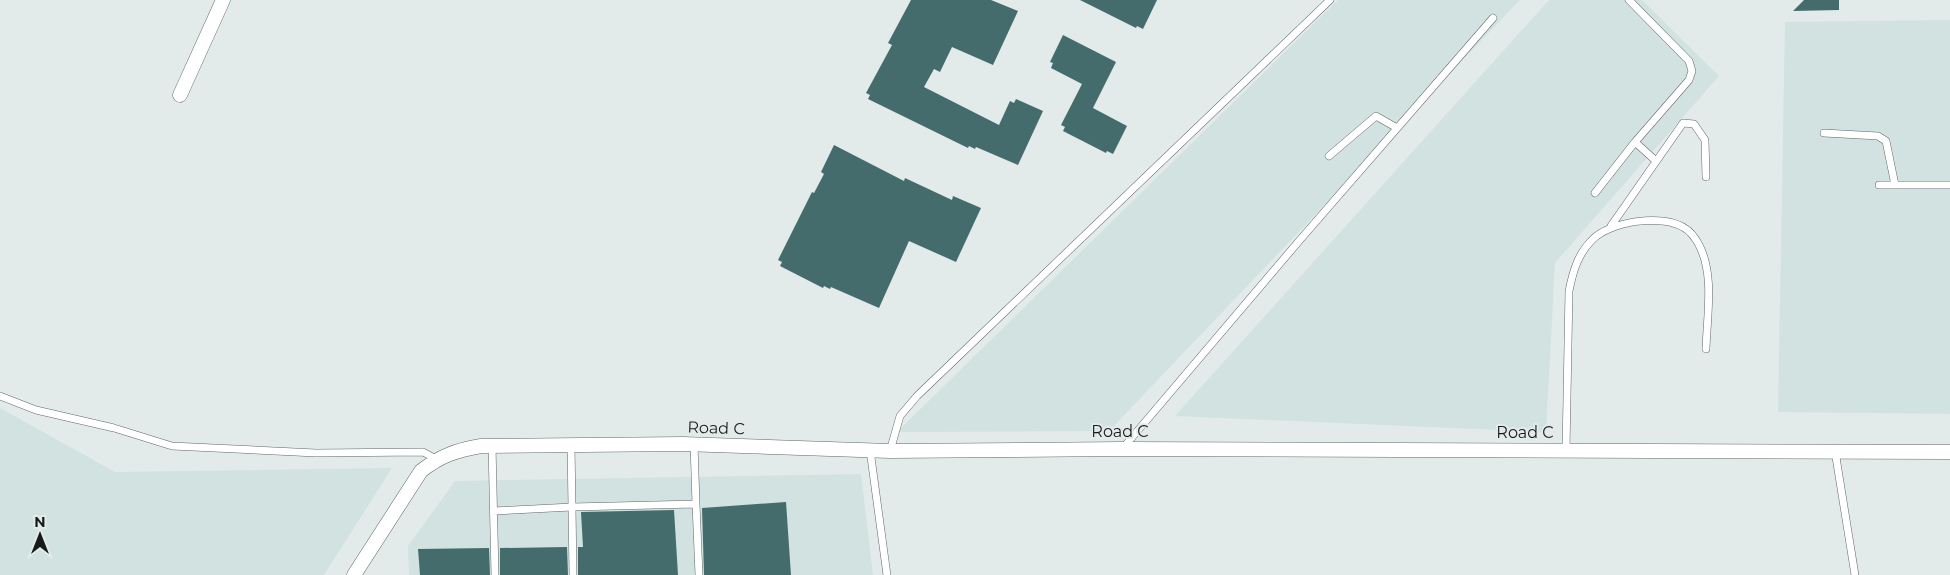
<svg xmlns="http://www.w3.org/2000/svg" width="1950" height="575" font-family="Montserrat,sans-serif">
<rect width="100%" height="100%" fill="#e3eaea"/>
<!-- built -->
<path fill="#d1e2e1" d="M1338,0H1520L1109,431L897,432Z
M1549,0H1642L1719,76L1555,263L1546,432L1175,416Z
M1950,20V414L1778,412L1785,22Z
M0,408L115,472L392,468L324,575H0Z
M861,474L873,575H409L408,546L455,481Z"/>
<!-- building -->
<path fill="#446c6c" d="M911,0H991L1018,11L993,65L952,47L940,72L934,69L924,87L999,125L1010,101L1014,103L1016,99L1043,111L1018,165L976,147L975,149L969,146L968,148L868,99L870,95L866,93L892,45L888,43Z
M1080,0H1157L1143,29L1137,26L1136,28Z
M1804,0H1839V10L1793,11Z
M1063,35L1116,62L1093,108L1127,126L1113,154L1107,151L1106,153L1063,131L1065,127L1061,125L1082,84L1051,68L1053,63L1050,62Z
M834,145L904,181L905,178L952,200L953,196L981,208L956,262L909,241L879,308L831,287L830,289L824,286L823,288L780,266L782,262L778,260L812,192L814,193L824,174L821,172Z
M786,502L791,575H704L702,508Z
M674,510L678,575H578V547H583L581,512Z
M567,547L568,575H500V548Z
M489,548L490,575H420L418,549Z"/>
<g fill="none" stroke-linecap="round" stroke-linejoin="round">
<defs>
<path id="service" d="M1629,0L1689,61L1692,71L1689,80L1635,142
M1824,133L1878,136L1886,141L1895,185
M1329,156L1376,116L1397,128
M1879,185H1950
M1595,193L1635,142L1656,161
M1611,226L1683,123L1694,124L1705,140L1706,177
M0,396L36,410L114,428L172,446L316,453L423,452L436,459
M694,444L696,504
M492,445L495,575
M571,445L572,507L696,504L699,575
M1123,448L1299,241L1493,18
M870,450L887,575
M1566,450L1569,291C1573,271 1578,254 1592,240C1610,221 1664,213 1686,229C1691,232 1695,238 1698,243C1715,273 1707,315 1706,349
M890,451L900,416L917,396L1330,0
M1835,451L1855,575
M493,511L572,507L573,575"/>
<path id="minor" d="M180,95L223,0
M354,575L421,471C440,456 457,450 481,446L683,444L890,451L1122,449L1950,452"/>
</defs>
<!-- service casing -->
<use href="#service" stroke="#616767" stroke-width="8"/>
<!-- minor casing -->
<use href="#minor" stroke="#616767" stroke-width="15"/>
<!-- service -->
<use href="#service" stroke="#fff" stroke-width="7"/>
<!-- minor -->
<use href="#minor" stroke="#fff" stroke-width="14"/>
</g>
<g text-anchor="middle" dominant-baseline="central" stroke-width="4" stroke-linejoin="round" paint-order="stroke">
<!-- street labels -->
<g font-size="16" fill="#171a19" stroke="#e3eaea">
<text transform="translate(716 428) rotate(2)">Road C</text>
<text x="1120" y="431">Road C</text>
<text x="1525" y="432">Road C</text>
</g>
</g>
<!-- north arrow -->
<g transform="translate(40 535)" stroke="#e3eaea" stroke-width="4" paint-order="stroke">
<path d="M0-4L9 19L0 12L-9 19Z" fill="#171a19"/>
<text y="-8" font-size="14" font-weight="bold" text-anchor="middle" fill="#171a19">N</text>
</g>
</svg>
